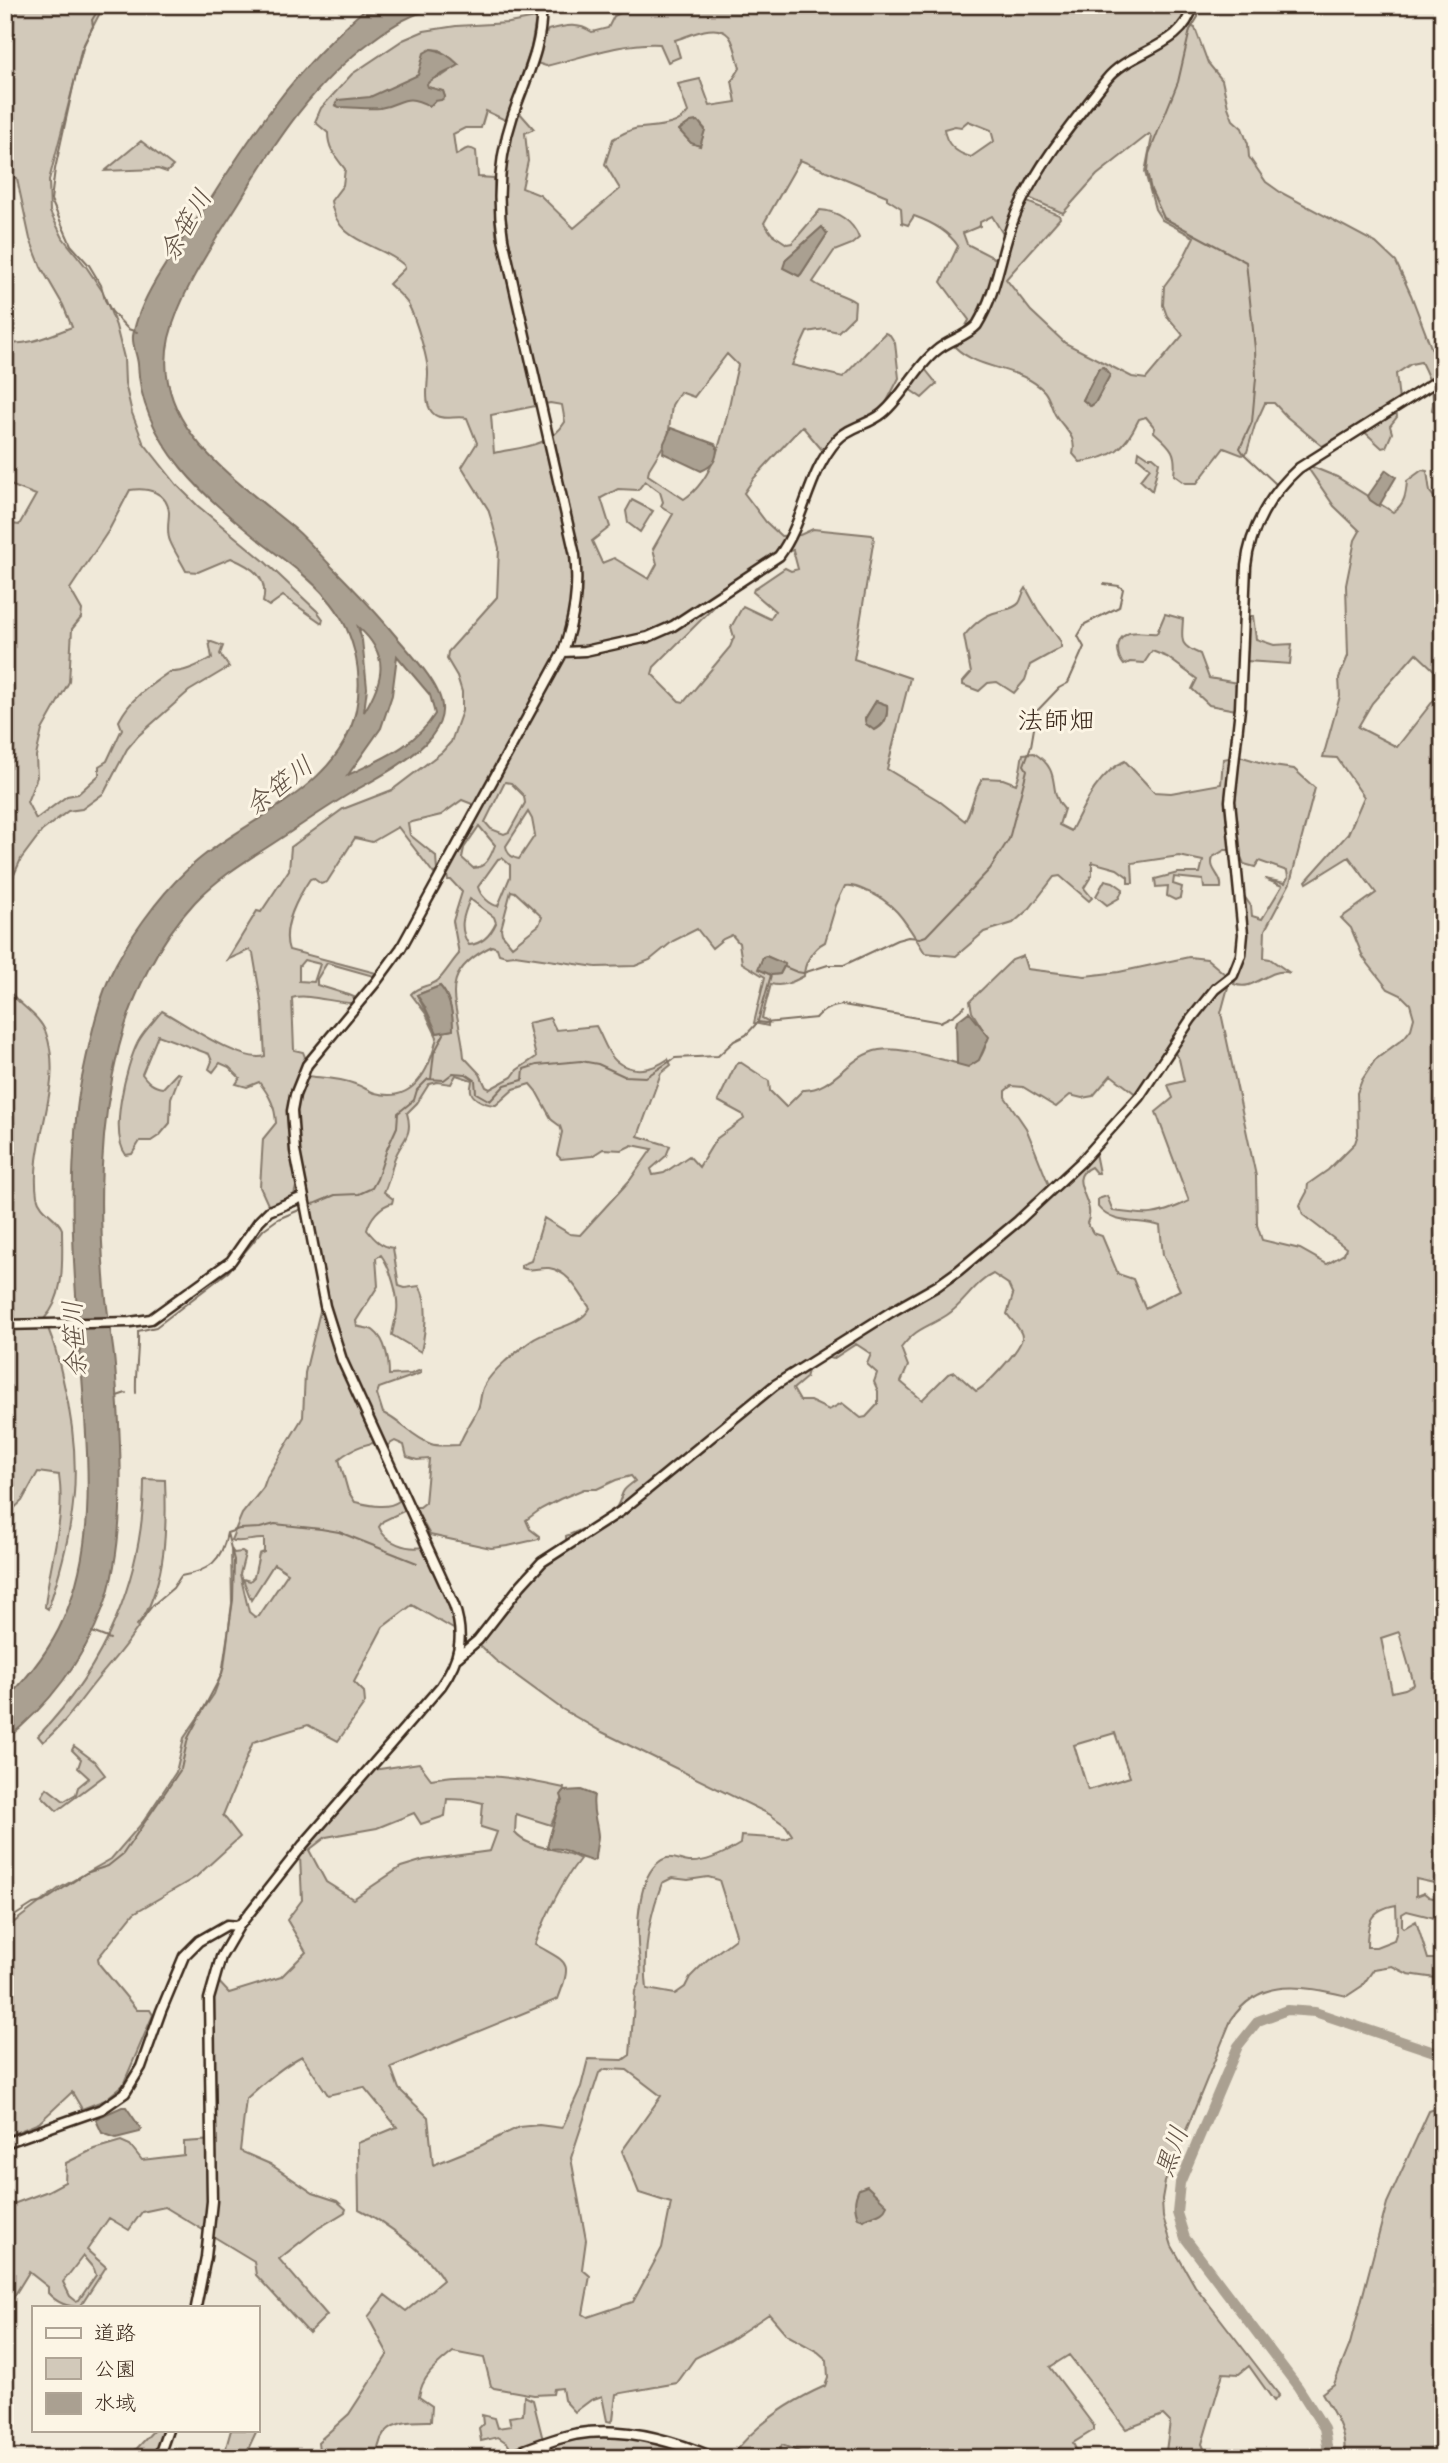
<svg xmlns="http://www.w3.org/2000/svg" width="1448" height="2463" font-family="Mynerve,'Klee One',sans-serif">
<rect width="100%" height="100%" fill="#f0e9d9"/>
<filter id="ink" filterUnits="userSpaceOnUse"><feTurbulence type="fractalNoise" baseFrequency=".0143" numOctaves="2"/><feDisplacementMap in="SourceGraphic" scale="14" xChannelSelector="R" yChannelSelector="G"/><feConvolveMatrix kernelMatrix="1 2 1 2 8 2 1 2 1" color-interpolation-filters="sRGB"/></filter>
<g filter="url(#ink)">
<!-- green -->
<path fill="#d2c9ba" stroke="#867a6c" stroke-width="2" fill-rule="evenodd" d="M12,5H104L84,44L49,180L50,212L63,238L87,268L103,292L116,326L124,358L125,383L132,413L143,442L177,485L198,506L263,560L317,611L323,619L322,623L283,596L269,606L263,602C269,577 252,567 231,558L198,572L186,571C181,561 174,551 170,541C166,532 169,522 169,512C167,492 147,487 130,490L109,530L70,589L82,610L81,618L72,629L69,682L42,730L36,756L37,777L27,802L36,819L67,796L78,794L99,775V766L107,761L122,729L119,721C130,699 149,686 169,672C184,673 198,665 212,658L209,641L223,646L220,654L229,667L189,691L138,736L127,749L104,793L82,809L68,811L42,831L21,859L5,895V552L11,539L5,536V523L19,525L36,495L5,483V342C25,348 53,334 72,327L63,305L41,267L30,239L17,179L5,170V32Z
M637,5H1188L1183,22L1195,28L1208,63L1222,80L1228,107L1233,120L1242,128L1248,144L1249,157L1266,182L1280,192L1376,243L1396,262L1411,295L1443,379V415L1432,410C1436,393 1429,378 1421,362L1411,364L1396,374L1399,400L1396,409L1397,417L1390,426L1392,433L1386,447L1382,448L1358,426L1322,446L1287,417L1274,403H1265L1255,425L1247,452L1242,455L1224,448L1197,483H1185L1174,475C1177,451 1171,447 1154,432L1155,428L1146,417L1139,419C1125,449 1113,458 1080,462L1073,454C1077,436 1065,430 1056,416C1051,408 1050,398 1044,391C1021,366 979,371 955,347C957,338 965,329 969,320L941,282L958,246C948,231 931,222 914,216L908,225L902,223L901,208L887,199V196L800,160L764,223L772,234L787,244L792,243L820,210C837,211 853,221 859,238L852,244L834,251L813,282C826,292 842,293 855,302L854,316L838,332L825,329L807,332L792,365L843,377L885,333L890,335L895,343L899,378L884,407L879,414L843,433L823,451L802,426L754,478L744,493L766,522L781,536L800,535L813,529L872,535L874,538L854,659L910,678L887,769L938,800L965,821C973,807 973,792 983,778L1003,779L1016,784C1022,771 1020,766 1023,754L1034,753C1064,772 1046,790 1064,809L1059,825L1071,831C1083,807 1099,772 1125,761L1154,792L1171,793L1221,784L1223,759L1239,756L1273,766L1294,769L1315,788L1290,883L1265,930L1264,958L1270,959L1290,973C1268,966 1255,993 1234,984C1246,951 1245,931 1241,896H1244L1251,906L1252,916L1262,919L1282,886L1265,879L1285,883L1288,877L1287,871L1259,861L1255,867L1244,864L1238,850H1225L1213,857C1208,871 1223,875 1221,888H1204L1203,880L1174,877L1173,884L1182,887L1180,898L1175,900L1167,896L1168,886L1156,887L1155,879L1178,873H1200L1203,861L1179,856L1132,863L1133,883H1128V877L1117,869L1092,862V875L1084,888L1092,898L1089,901L1060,876L1054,877L1030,908L1013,923L984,932L956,956L925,953C909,928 896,901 866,891C859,888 853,885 845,886L836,905L825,942C813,948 804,963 804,976C793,982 783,987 771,984L762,1018L768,1021V1026L754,1023L765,977L742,963L739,943L732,935L723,939L712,948L697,929L673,941L650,960L635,966L596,967L515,955L506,956L499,954L497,948L492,946C432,976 460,1004 464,1057L480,1074L486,1087L490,1089L512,1077L517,1070L536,1057L528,1023L550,1018L556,1030L596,1026C602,1036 607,1054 616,1061C632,1074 653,1070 668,1059L671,1065L661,1073L638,1136L670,1146L666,1156L651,1169L653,1175L664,1173L689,1156L699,1167L716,1139L744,1119L742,1114L718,1101L735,1066L740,1062L769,1081L770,1091L786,1107L803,1090C833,1091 849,1055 879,1050C900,1047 924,1055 944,1060C952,1061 963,1067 971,1064C982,1061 985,1047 988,1038L972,1012L970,1001L1012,960L1023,956L1027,969L1085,976L1119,972L1189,957L1207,959L1226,975L1228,987L1221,1013L1256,1176L1257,1225L1262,1240L1300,1249L1327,1264L1344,1254L1346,1248L1303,1215L1300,1205L1307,1192L1308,1184L1328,1170L1355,1143L1358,1134L1357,1093L1362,1080L1375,1060L1404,1038L1411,1029L1414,1018L1410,1004L1401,995L1388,989L1363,957L1351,928L1341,918L1376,893L1349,857L1307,883L1306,881L1348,834L1364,797L1337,758L1323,757L1340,696L1339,678L1348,656L1346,585L1355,540L1360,531L1334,506L1308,468L1310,466L1337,477L1393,512C1405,504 1406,494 1407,481L1422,470L1427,471L1430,492L1443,508V1885L1416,1879V1896L1424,1893L1429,1897L1443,1900V1920L1407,1911L1402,1914V1926L1404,1928L1416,1921L1428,1959H1436L1443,1949V1979L1408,1974L1392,1966L1374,1969L1362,1986L1347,1996C1303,1986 1260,1976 1231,2020L1165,2182L1162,2199L1163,2217L1172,2246L1195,2286L1279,2395L1274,2401L1249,2366L1239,2374L1223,2373L1202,2444L1206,2453L1215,2458H1165L1170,2422L1163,2415L1126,2429L1069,2355L1050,2367L1094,2426V2430L1073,2443L1080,2458H815L782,2445L775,2458H730C754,2426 789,2402 825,2386L828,2378L827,2360L818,2352L787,2335L769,2314L729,2341L695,2358L677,2383L616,2394L613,2420L611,2422L607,2421L602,2396L591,2400L575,2412L564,2400L562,2388L554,2389L553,2394L534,2395L494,2388L491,2386L484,2358L453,2352C437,2365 422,2376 419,2397L432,2406L431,2421C414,2421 389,2420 381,2439C378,2448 378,2452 370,2458H320L318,2442L349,2414L388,2354L368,2317L385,2295L406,2311L443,2280C429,2254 385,2222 359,2209L358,2143L397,2127L364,2087L328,2095L302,2056C281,2067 263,2083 246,2099L240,2151L270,2164L313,2193L337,2201L346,2209L345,2212L317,2229L279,2259L327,2315L309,2333L256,2275L254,2261L165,2207L142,2212L129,2230L109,2218L87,2250L106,2267L80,2307C67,2307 56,2302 48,2293V2287L29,2272L5,2311V2207L48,2191L65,2182L66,2163L94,2149L121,2141L130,2145L142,2160L184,2155V2142L214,2140L210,2013L217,1980L229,1993L281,1977L306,1952L287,1920L302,1900L300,1856L373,1770L419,1763L431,1779C476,1771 520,1778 564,1788L562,1800L551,1825L516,1814L515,1833C529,1850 561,1847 580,1859C560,1884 547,1914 535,1944C568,1964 573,1959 558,1999L391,2067L399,2089L428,2117L433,2165L480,2146L519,2127L539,2125L562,2128L581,2087L588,2059L623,2060L630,2055L635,1991C645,1975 639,1962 638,1944C637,1922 639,1876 659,1862C670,1853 678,1861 689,1862C706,1863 727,1852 740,1844L741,1836L786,1839L792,1835L786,1826L769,1814L602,1732L562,1709L495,1660L479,1645L483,1638L485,1623L527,1574L542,1557L566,1544V1536C578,1531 609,1519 616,1508C625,1493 617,1494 635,1481L631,1476L616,1480L597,1489H584L560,1499L541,1509L526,1520L530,1529L539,1536V1539L508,1546L491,1548L430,1535L414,1507H420L425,1503L429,1459L417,1460L407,1457L404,1445L395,1441L388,1445C373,1438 351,1449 339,1459L348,1491L355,1502C369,1505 387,1510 399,1501L391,1478L406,1510L383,1521L379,1527C385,1543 408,1550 423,1547L454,1612L455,1630L412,1605L383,1627L354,1682L364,1692L365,1703L338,1741L308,1725L253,1742L223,1815L240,1837L196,1877L134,1913L98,1958L99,1964L137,2010H150L153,2015L123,2085L105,2100L82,2109L72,2092L39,2123L5,2137V1929L58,1889L111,1859L143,1822L176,1772L184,1738L214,1694L224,1667L232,1603L231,1549L234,1553L242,1552L245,1554L240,1574L249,1612L255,1617L259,1616L288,1573L274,1564L251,1600L243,1579L250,1581L254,1577L259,1554L264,1552V1539C254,1538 239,1544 231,1540L242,1514L263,1488L267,1477L303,1417L305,1373L320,1311L325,1302L303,1182L297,1183L294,1195L269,1207L260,1187L263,1139L276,1123C275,1106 270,1096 259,1082L247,1087L236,1084L240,1078L229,1067L220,1063L213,1072L209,1069L212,1061L209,1054L158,1035L142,1074C148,1082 153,1087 163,1088L177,1073L180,1074L171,1098L170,1123L160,1135L151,1141H140L132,1154L126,1155C109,1133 126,1066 138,1042C144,1031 154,1021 162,1011C184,1023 242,1064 265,1056L262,1006L253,953L249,950L227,960L257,911L261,912L289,870L291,847L343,809L392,790L442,752L451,742L462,711V692L457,676L447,659L448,652L497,597L499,548L493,525L488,509L462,467L477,443L467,418C458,415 443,421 435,415C423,407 428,385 428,373C428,358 415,317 408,304C404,297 395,290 389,284L405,268L404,265C380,243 336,244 331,201L343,185L345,169C336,157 328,149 328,133L315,122L321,108L352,74L403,40L424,31L456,26L509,23L536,18L531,48L507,119L505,120L486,111L481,128H465L453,134L456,155C464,151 467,145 476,151L478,177L494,178L496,234L505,265L513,264C511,248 507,231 505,215C501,179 507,146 519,112L534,129L525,133L528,161L522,188L540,195L574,228L620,189L605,164L613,139C621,135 631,128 640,128C656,126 678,127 688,112L678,84L700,79L710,106L736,102L732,81L740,68C737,58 735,43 729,36C717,21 689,36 675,40L680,57L668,62L660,44C622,42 584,57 546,66L537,63L541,41L548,30C564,26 578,22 592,32L608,28L614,16ZM431,49L440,50L449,60L458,65L442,76L430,79L427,84V87L443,91L445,97L441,100L404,95L389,102L349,105V103L373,99L416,79L422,73L424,62ZM698,121L705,129L700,146L691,143L679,130L691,122ZM968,121L991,130L994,141L971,157C956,153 946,145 944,129L955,126L961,127ZM1149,134L1152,137L1145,172L1155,209L1162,220L1194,237L1181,263L1164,286L1163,305L1167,316L1183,335L1146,379L1132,377L1065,343L1031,311L1006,279L1060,218L1059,215L1025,201L1014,223L1005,256L994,258L967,244L963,233L980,226V222L992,216L1006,239L1020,199L1027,197L1063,213L1097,175ZM822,227L827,234L801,274L799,276L784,268L786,259ZM727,354L738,365C727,407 722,475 684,499L648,475L649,469L668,438L672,405L680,392L694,397ZM1103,367L1110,375L1095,403L1091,406L1083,400L1099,368ZM550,403L562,405L565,422C550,447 521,447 494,453L491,415ZM645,481L660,492L663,502L661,506L673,514L653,549L657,564L649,579L614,558L602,563L592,541L610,527L601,498L618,489L638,490ZM793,550L798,569L791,571L785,568L754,589L753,592L775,611L770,619L743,606L731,627L734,637L730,647L684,702L679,701L652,674L654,667L718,603L717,596C739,579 766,558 793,550ZM1416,653L1435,671L1437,696L1397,747L1358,727L1372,703ZM876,701L887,705C888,716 886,725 875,730L866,724L865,719ZM500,777L447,876L448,880H451L462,892L453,921L459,954C453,960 442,978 437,981C428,987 418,986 411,994L426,1014L437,1037C430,1069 414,1104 375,1093C368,1091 362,1086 355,1084C340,1078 323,1078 307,1076L301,1072L305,1057L303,1052L294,1050L292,998C308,993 334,1003 352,1003L354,997L349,995L317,985V979L327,963L373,976L376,973L289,950C281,928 298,897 310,879L313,878L321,884L327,882L355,838L372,842L398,827L434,874L437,871L436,856L410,835L408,823L441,815L462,800L472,804L476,803L490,781ZM505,782L511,783L524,796L525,803L509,832L504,834L491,829L485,822ZM528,812L532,819L535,835L519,859C512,858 507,854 506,846ZM479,826L495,845C491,856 486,868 473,868L462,858L464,848ZM502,858L510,865V877L498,906C490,905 480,895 478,887L498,859ZM511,891L515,892L542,917L539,925L512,946L502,934L501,929ZM470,899L494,917L496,923C491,934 482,944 469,945C458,928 463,916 470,899ZM766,956L785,965L780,974L771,975L759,969L763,957ZM304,960L320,964L314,982L299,981V966ZM440,986C450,997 453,1014 453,1030L437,1033L417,995ZM1174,1052L1179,1059L1184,1081L1168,1085L1173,1098L1156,1112L1189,1201C1156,1217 1148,1216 1113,1211L1107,1196L1098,1199V1207C1113,1226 1139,1219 1160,1226L1163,1255L1180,1290L1145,1308L1133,1279L1118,1274L1102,1236L1093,1233L1087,1223C1098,1202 1064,1179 1091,1167L1096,1173H1099L1095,1153L1093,1152L1054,1190L1049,1185L1026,1128L1005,1097V1091L1011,1086L1023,1087L1056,1107L1070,1095L1082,1098L1093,1096L1111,1075L1137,1095L1167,1053ZM456,1075L472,1080C472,1084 470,1088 471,1091C472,1100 489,1105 496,1105L514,1089L530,1084L536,1091L552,1120L560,1126L562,1132L557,1155L561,1159L592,1156L603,1149L622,1150L632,1145L652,1149L630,1180L580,1235L570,1234L544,1218L531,1261L521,1265V1268C531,1272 539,1267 549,1268C569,1271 579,1293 590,1308C580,1327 549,1328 531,1341C515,1353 493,1369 484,1386C480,1393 481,1404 477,1411C471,1423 464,1432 459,1445C451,1445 439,1447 431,1444C414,1438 400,1421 383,1413L377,1394L379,1388L421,1373V1370L411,1374L389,1375C389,1361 386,1340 374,1331C369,1327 363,1329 357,1326L356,1321L378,1286L376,1258L381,1255C390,1267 399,1296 397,1311C396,1319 393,1327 392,1335L421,1352C425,1333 430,1302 419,1286L405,1288L399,1286L393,1248C381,1246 375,1240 367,1230C370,1218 380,1206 392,1203L393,1199L384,1192C389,1182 391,1171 394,1160C401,1140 414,1137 407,1113L417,1103L429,1084L437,1082L451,1084ZM993,1274L1008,1284L1013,1295L1007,1314C1011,1320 1022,1329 1022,1337C1022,1348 987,1386 976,1391L955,1372L948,1374L922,1400L901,1382L908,1366L901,1348C917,1327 927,1328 947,1315C964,1304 975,1282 993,1274ZM856,1344L871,1354L867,1364L877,1373L874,1382L878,1391V1404L866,1417L861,1418L842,1403L829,1410L810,1401H800L793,1389L806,1378L809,1367L824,1356L833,1359ZM1399,1632L1414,1684L1405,1689L1392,1692L1381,1638ZM1115,1733L1130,1777L1088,1790L1074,1745ZM447,1799L470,1800L483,1803L481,1827L497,1832L490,1851L424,1860L401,1867L353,1899L326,1882L309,1850L326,1837L377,1828L414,1813L421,1824L445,1816ZM708,1877L719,1880L736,1934L735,1939L707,1960L690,1977L685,1987L675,1994L647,1989C643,1953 649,1917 662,1883L672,1878L688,1880ZM1396,1905L1397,1931L1394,1940L1376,1947H1367C1367,1923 1369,1910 1396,1905ZM606,2069L627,2070L661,2096L622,2151L639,2193L671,2203L662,2248L633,2302L588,2317L583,2314L590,2276L582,2269L586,2240L571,2158L599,2073ZM83,2256L94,2269L96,2275L79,2300L76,2301L70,2296L63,2282Z
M141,141L173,166L167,172L158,169L105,171Z
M925,369L937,384L922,398L909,389Z
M1139,451L1148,457H1153L1159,462L1152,491L1140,480L1150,468L1138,458Z
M632,500L653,511L640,532L628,523L626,511Z
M1026,588L1038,610L1061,642V648L1030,665L1025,680L1014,693L997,682L988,683L979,691L963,685V682L971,673L964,636C972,626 984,615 997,612C1004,609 1013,610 1019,603C1022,599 1022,593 1026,588Z
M1165,614L1183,619C1182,640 1178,645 1200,654L1209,678L1238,683L1236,710L1209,705L1192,689L1197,679L1167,657L1152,651L1144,663L1130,662L1124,665C1117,657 1114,640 1127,634C1133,630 1149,634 1157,633Z
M1250,616H1253L1256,639L1274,645L1292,644L1290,664L1246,661L1248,617Z
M1105,880L1113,882L1123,889L1119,898L1107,905L1096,896Z
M5,985C15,1004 39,1013 46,1033C65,1087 29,1141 37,1196C40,1212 57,1216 62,1229C62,1258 66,1296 44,1319L5,1323Z
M48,1328C55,1345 59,1362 63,1380C84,1466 76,1526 48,1609L45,1607C49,1561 66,1522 59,1475L38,1472L22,1501L5,1517V1329Z
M144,1479L165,1480C167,1529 166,1578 142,1621C129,1643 111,1662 96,1681C79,1702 64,1725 43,1742L38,1736C105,1667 144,1576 144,1479Z
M74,1746L94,1761L105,1775L57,1811L42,1796L47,1788L64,1801L76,1794L78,1787L89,1778L78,1768L81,1759L72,1750Z
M1443,2106V2458H1344C1348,2433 1334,2414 1322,2393L1334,2384L1350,2344L1387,2203L1429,2111Z
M524,2396L533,2400L543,2440L513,2452L507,2443L498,2437L481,2441L479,2428L483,2424L482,2415L495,2418L498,2428L511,2426L509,2417L523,2415Z
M257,2427L258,2428L248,2449L253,2458H223L231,2430H257Z
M154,2430H165L153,2458H128Z
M587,2435H624L658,2440L709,2458H550L548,2446Z"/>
<!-- water -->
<path fill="#aaa091" stroke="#7e7163" stroke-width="2" fill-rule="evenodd" d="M371,5H508C482,12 457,5 431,10C410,14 390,27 373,40C314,83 277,139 240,201C214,243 181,289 169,338C149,426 238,481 295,529C309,541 321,556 334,569C355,590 375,611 394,634C409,652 441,684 442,707C443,718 438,728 431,737C410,762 377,778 349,794C321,811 294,830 266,848C241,864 216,880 195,902C158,942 132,995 119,1047C99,1127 98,1207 105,1289C107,1315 113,1340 115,1366C121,1438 128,1540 103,1608C84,1659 48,1707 5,1740V1701C27,1678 50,1650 63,1620C94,1551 89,1476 84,1403C78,1319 69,1236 74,1153C75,1126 77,1098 83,1073C90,1041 97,1006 110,976C125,943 159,896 186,871C240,818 339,793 356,710C364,672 353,627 327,598C310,578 287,562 266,546C207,499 141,445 138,364C137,354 132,345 133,336C140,291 187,235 212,197C248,140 285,85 334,38C346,27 357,14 371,5ZM358,627C390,655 384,679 364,712L367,688L362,640ZM397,656L430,695L435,714C415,746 381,759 348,775L381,728L392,695Z
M431,49C441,50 452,58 459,65C451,71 432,77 427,84L428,87L443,91L445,97L441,100L435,101L430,106C402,92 405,104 380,108C367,109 353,107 339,107L335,105L338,100L370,97L418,75L424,53Z
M698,121L705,130L700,146L691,143L679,130L691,122Z
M822,227L827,234L801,274L799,276L783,268L786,259Z
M1103,367L1110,375L1095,403L1090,406L1083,400L1099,368Z
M671,428L715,444L717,447C717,460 713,466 701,471L663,453L664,443Z
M1386,470L1396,477L1379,506L1370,500L1368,496Z
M876,701L887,705C888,716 885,725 874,730L866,724L865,719Z
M766,956L785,964L780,974L771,975L758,969L763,957Z
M440,986C450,997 453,1014 453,1030L437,1033L425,1007L417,995Z
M969,1012L989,1037L979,1060L968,1067L957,1064L956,1025L957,1021Z
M581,1790L594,1795C591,1811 597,1821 598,1836C598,1840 595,1853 595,1859L592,1861C588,1859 584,1859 580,1857C566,1853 568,1847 549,1849L547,1846L559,1805L563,1801L561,1795L564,1791Z
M122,2107H126L141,2129L140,2132L116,2138L102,2133L96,2120L97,2118Z
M867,2186L887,2205C883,2216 871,2214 864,2220L858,2218C854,2207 854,2199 859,2189Z"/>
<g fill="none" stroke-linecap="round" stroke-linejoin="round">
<!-- stream -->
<path stroke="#7e7163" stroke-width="2" d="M101,5L92,20L93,26L81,51L55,169L51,200L71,245L89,265L101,285L105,300L112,312L128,329L137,332
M1198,5V17L1190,30L1178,82L1149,154L1147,172L1151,190L1164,218L1246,262L1255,349L1256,378L1252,422L1240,448L1244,454L1276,484
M785,967L797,972L803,973L828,965H844L897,940L908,937L920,938L926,936L990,869L1009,839L1027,770L1024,765L1031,746L1037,711L1059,688L1068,683L1084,647L1078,636L1085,624L1119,607L1123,589L1119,586L1104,584
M758,1021L771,975
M431,1079L434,1053L444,1034
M309,1206L335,1195L359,1194L372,1188L377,1179L387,1149L397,1127L398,1113L414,1100L417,1090L428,1079L444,1080L453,1073L466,1074L475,1080L476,1093L490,1101L505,1085L523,1080L524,1069L537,1065L581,1061L598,1064L624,1076L646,1077L675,1058L718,1056L734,1041L746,1035L758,1022L765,1023L816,1018C824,1009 831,1007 843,1005L940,1022L954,1015L965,1006
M136,1393C135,1372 139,1352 138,1331L156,1327L228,1272L264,1229L278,1219L304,1208
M117,1396L126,1393
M137,1625L153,1605L173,1588L181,1576C209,1571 222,1561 227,1533L239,1529L260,1528L275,1524L321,1529L339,1532L417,1563
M92,1632L110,1639
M5,1922L33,1904L43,1902L86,1873L108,1866L123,1854L181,1769L188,1738L222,1674L233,1600L234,1560L227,1533"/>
<!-- river -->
<path stroke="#aaa091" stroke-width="10" d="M1329,2458L1324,2428L1298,2387L1185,2238L1177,2213L1180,2183L1238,2046L1258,2021L1287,2010L1315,2012L1443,2055"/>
<defs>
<path id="secondary" d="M563,652L585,651L648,637L673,626L779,556C805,521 807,474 837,440C850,426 869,425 883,413C904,395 915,368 936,351C948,340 966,337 977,325C1000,287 1000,247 1018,209C1040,162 1074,121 1106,80C1130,49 1183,49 1193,5
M5,1325L130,1322L151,1319L231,1261L259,1221L269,1211L303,1197
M458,1657L478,1640L521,1585L542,1562L621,1511L775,1385L891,1312L937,1286L958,1271L1018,1221L1081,1162L1139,1097L1191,1019L1215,989L1233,975L1241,955L1243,934L1230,801L1240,708L1246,566C1250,528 1271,493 1299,468L1443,377
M5,2143L102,2109L125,2093L141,2067L161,2011L184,1956L199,1941L227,1925L239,1926
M196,2307L206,2257L212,2201L209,1999L221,1957L239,1926L303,1845L441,1686C460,1659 465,1637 454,1605L342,1360L325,1306L295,1151L292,1111L295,1095L307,1065L376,982L401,948L563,652C574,619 579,590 575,555L503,239C496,196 499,157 513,115C525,80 544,44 541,5
M545,2443L547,2458
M158,2458L168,2430"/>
<path id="primary" d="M504,2458C528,2449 552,2439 576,2434C622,2426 672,2440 714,2458"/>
</defs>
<!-- secondary casing -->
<use href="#secondary" stroke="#3b2a1e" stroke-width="13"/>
<!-- primary casing -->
<use href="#primary" stroke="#3b2a1e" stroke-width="14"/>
<!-- secondary -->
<use href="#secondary" stroke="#fcf5e5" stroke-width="8"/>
<!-- primary -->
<use href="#primary" stroke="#fcf5e5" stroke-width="9"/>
</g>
</g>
<g text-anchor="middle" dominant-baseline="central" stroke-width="6" stroke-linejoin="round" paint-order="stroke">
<!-- water labels -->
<g font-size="26" font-style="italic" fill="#625346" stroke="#fcf5e5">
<text transform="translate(187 226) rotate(-60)">余笹川</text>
<text transform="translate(280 787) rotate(-38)">余笹川</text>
<text transform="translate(76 1339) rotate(-93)">余笹川</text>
<text transform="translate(1173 2152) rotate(-70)">黒川</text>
</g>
<!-- neighbourhood labels -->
<g font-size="26" fill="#3b2a1e" stroke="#fcf5e5">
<text x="1056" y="722">法師畑</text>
</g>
</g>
<!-- margin -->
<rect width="1448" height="2463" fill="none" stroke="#fcf5e5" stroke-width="28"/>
<rect x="14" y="14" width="1420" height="2435" fill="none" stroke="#3b2a1e" stroke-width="2.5" filter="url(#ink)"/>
<!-- legend -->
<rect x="32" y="2306" width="228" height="126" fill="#fcf5e5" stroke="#afa495" stroke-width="2"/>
<rect x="46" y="2328" width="35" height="10" fill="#fcf5e5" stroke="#afa495" stroke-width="2"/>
<text x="94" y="2340" font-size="21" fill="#3b2a1e">道路</text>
<rect x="46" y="2358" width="35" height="21" fill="#d2c9ba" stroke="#afa495" stroke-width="2"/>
<text x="94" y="2376" font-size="21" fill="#3b2a1e">公園</text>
<rect x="46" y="2393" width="35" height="21" fill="#aaa091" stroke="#afa495" stroke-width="2"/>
<text x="94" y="2410" font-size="21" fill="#3b2a1e">水域</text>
</svg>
